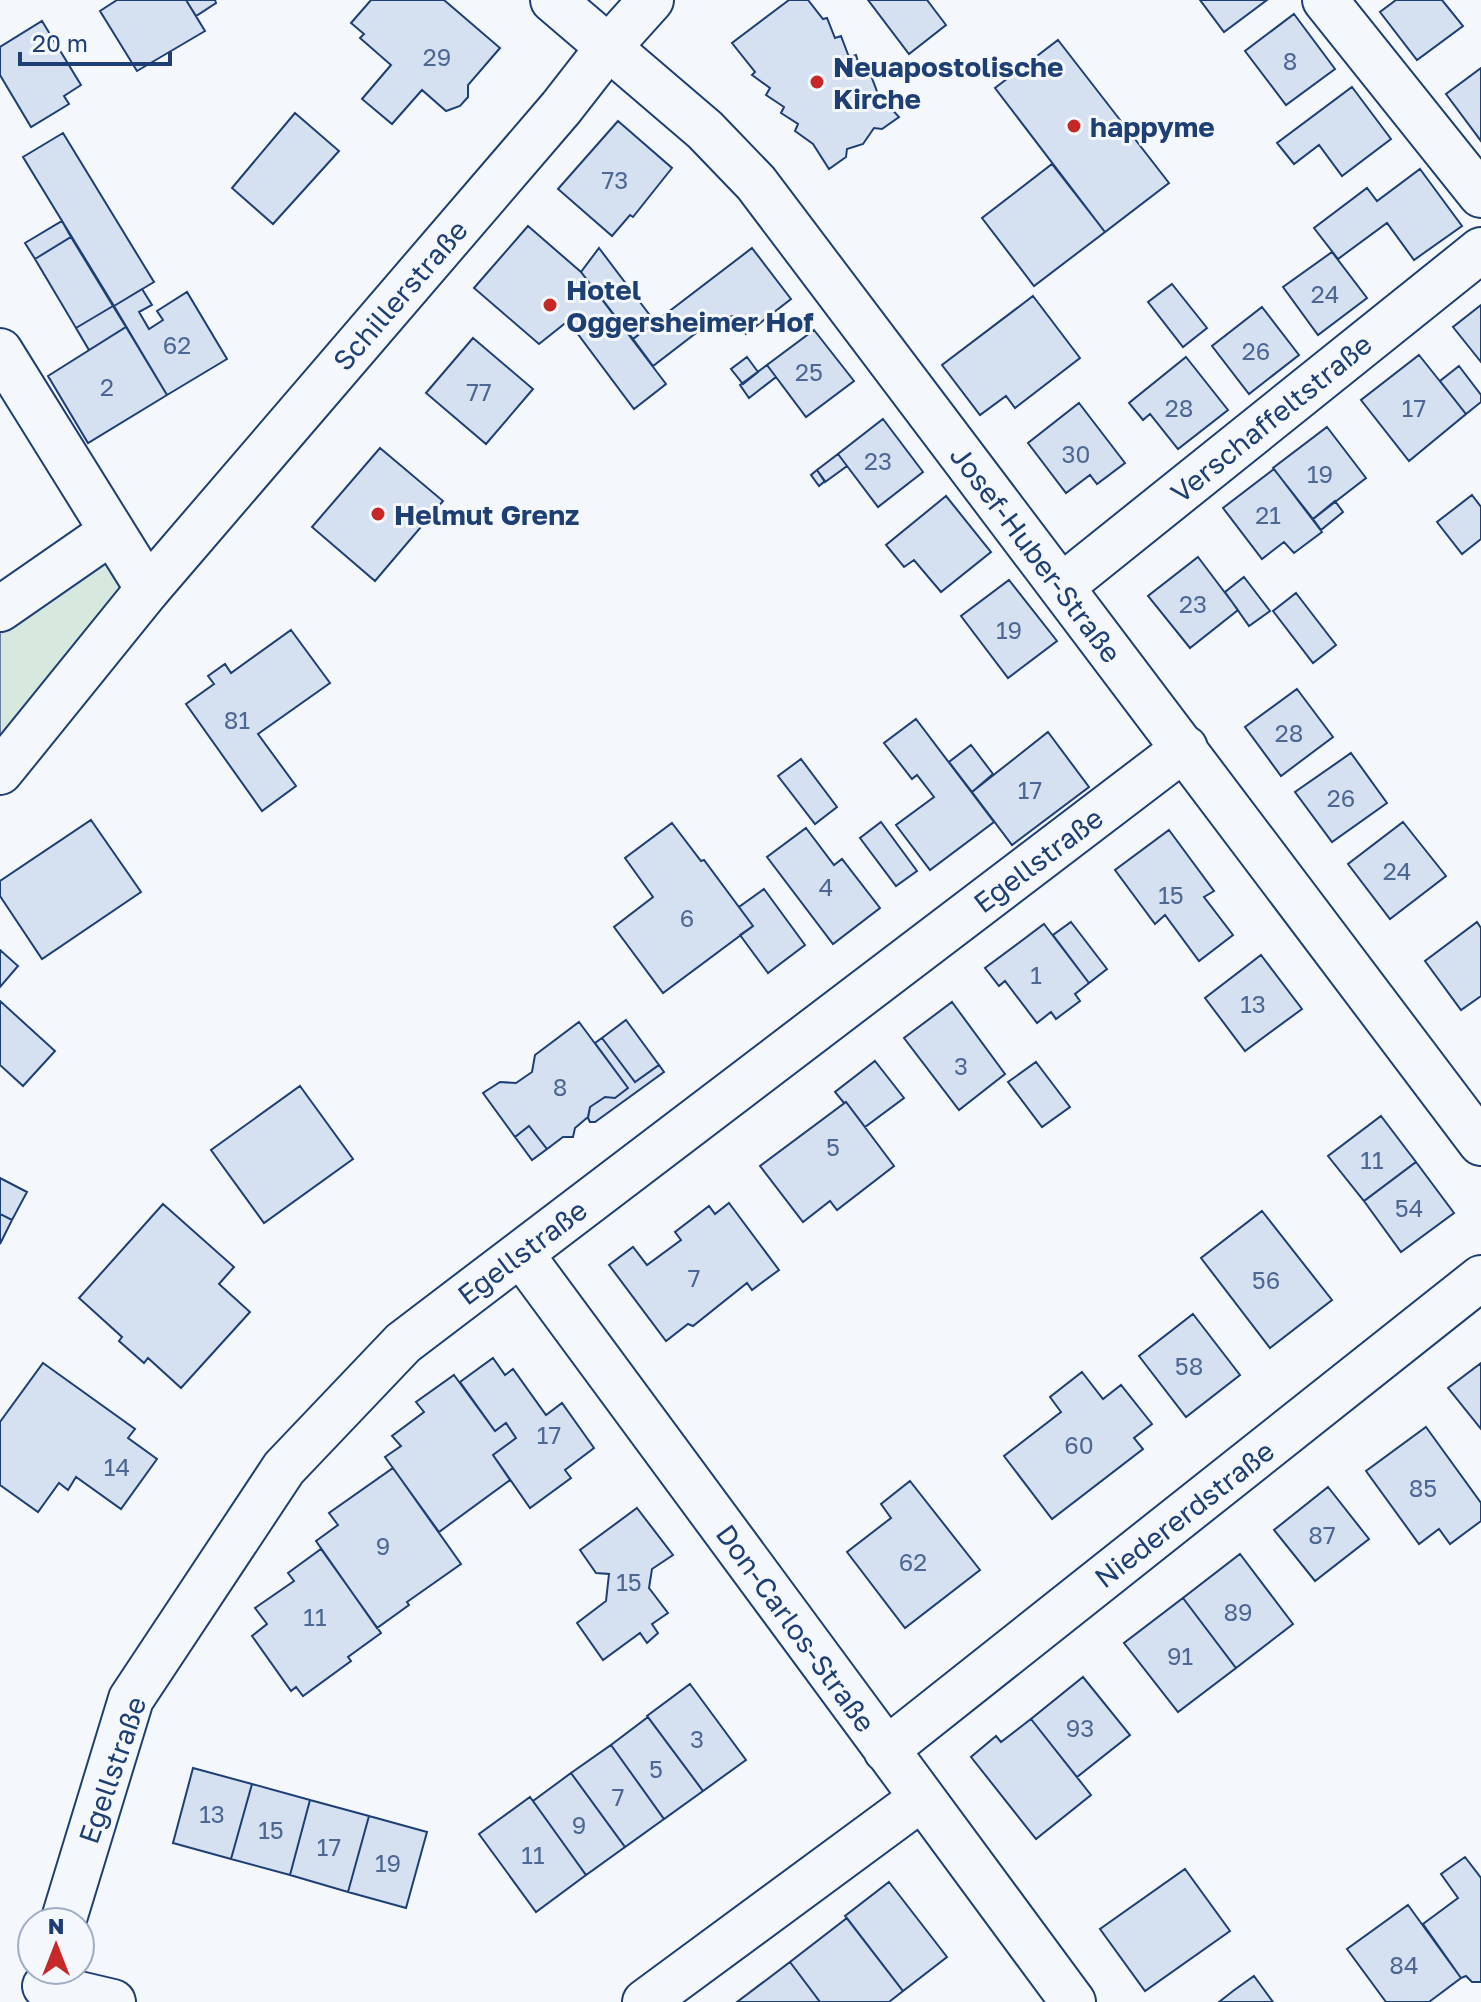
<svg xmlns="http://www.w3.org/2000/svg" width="1481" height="2002" font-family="'Golos Text',sans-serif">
<rect width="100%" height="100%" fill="#f4f7fb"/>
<!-- green -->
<path fill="#d7e8df" stroke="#687fa3" stroke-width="2" d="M108,552L130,587L0,749V627Z"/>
<!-- building -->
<path fill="#d5e0f0" stroke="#1d3f73" stroke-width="2" d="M117,0H186L205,31L137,71L100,11Z
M186,0H215L216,3L196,16Z
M371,0H444L500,48L468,85V97L460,106L446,111L422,90L392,124L362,99L391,65L360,38L364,34L351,23Z
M789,0H808L823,19L827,18L835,38L841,36L849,57L856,55L862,75L870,73L878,94L899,117L882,129L874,128L863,144L847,149L846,157L829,169L813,144L795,131L798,124L781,113L784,107L766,95L770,88L752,75L755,72L732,43Z
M868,0H927L946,25L909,54Z
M1200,0H1267L1224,32Z
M1396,0H1442L1463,26L1417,60L1380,12Z
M1294,14L1335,69L1286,105L1245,51Z
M42,21L81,85L64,96L69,104L31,127L0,75V47Z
M1058,40L1169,183L1105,232L995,88Z
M1481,68V141L1446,94Z
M1352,87L1391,139L1342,176L1319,145L1294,164L1277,143Z
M295,113L339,151L273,224L232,188Z
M618,121L672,168L633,217L630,215L612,236L558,189Z
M63,133L154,282L114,306L23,157Z
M1052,164L1105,232L1034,286L982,218Z
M1420,169L1462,226L1414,260L1387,223L1338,259L1314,228L1367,188L1377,201Z
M62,221L71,237L35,259L25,243Z
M528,226L581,272L666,384L634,409L568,321L539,344L474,288Z
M71,237L113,306L76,328L35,259Z
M599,248L655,322L633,339L581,272Z
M752,248L791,299L746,334L733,316L713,320L653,366L633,339Z
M1332,252L1367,298L1318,335L1283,287Z
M1172,284L1207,328L1183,347L1148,302Z
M142,289L152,305L139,312L149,329L163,320L157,311L187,292L227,359L167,395L114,306Z
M1033,296L1080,358L1015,408L1006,396L980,415L942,365Z
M1481,305V362L1453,327Z
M113,306L126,327L89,350L76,328Z
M1262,307L1299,355L1249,394L1212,346Z
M126,327L167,395L88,443L48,376Z
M814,330L854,381L806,417L767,365Z
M473,338L533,389L486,444L426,393Z
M1419,355L1466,414L1409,461L1361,400Z
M747,357L758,372L743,384L731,369Z
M1186,357L1228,410L1178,449L1150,414L1143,420L1129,403Z
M767,365L776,377L749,398L740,385Z
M1459,366L1481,395V402L1466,414L1440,381Z
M1079,403L1125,463L1097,484L1090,475L1066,493L1028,443Z
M883,419L923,472L878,507L838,454Z
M1327,427L1366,478L1313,519L1273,468Z
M380,448L443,501L375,581L312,527Z
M838,454L847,466L825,482L817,470Z
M1274,469L1322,532L1294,553L1284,542L1262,559L1223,508Z
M817,470L825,481L819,486L811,475Z
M1472,495L1481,507V539L1462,554L1437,522Z
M946,496L991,552L941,592L914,560L904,567L886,545Z
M1335,501L1343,512L1321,530L1313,519Z
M1198,557L1238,610L1190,648L1148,596Z
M1244,577L1270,611L1249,626L1225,592Z
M1009,580L1057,641L1008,678L961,616Z
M1296,593L1336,645L1313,663L1273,611Z
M291,630L330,683L258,734L296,786L262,811L186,704L214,684L208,676L225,664L231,673Z
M1297,689L1333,737L1281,776L1245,727Z
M916,719L994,822L930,870L896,825L934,797L917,775L912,779L884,743Z
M1048,732L1089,787L1012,845L972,792Z
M971,745L993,774L972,792L949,762Z
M1351,753L1387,803L1332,842L1295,792Z
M801,759L837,807L815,824L778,776Z
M91,820L141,892L42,959L0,896V881Z
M881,822L917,871L896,886L860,838Z
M1403,822L1446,876L1390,919L1348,864Z
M672,823L701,861L704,860L753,926L663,993L614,927L653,897L625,858Z
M806,828L834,865L842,859L880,908L833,944L767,857Z
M1169,830L1214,891L1204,897L1233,935L1199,961L1165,915L1155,924L1115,870Z
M764,889L805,945L768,973L740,935L753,926L739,907Z
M1071,922L1107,969L1089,983L1053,935Z
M1477,922L1481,928V996L1461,1010L1425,961Z
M1044,924L1089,983L1075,994L1080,1001L1056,1019L1051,1012L1037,1023L1005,981L999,986L985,968Z
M0,950L18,966L0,987Z
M1261,955L1302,1009L1245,1051L1205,998Z
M0,1001L55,1051L23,1086L0,1065Z
M952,1002L1005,1074L959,1110L904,1038Z
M626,1020L659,1065L635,1082L602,1038Z
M579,1022L628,1088L615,1098L605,1097L590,1107L588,1117L575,1128L573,1137H563L547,1149L529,1126L515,1137L483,1093L500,1082L516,1083L532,1072L535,1055Z
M602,1038L635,1082L659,1065L664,1072L595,1122H590L588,1118L590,1107L605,1097L615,1098L628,1088L595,1043Z
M875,1061L904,1098L865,1127L846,1102L844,1103L835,1092Z
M1036,1062L1070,1107L1042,1127L1008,1082Z
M300,1086L353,1159L264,1223L211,1150Z
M846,1102L894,1166L837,1210L830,1201L803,1222L760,1166Z
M1381,1116L1416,1162L1364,1201L1328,1156Z
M529,1126L547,1149L532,1160L515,1137Z
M1416,1162L1454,1213L1401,1252L1364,1201Z
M0,1178L27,1192L12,1220L0,1214Z
M729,1203L779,1270L752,1290L747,1283L693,1326L688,1324L666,1341L609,1265L633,1247L647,1265L681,1240L675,1232L709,1206L715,1214Z
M163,1204L234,1267L219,1284L250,1312L181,1388L148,1358L144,1363L119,1341L122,1337L79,1298Z
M1262,1211L1332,1300L1270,1348L1201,1258Z
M0,1214L12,1220L0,1244Z
M1193,1314L1240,1375L1186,1417L1139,1356Z
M493,1358L505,1375L513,1369L546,1415L562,1403L594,1448L565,1470L571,1478L530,1508L493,1455L516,1438L506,1423L495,1431L460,1382Z
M43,1363L135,1429L128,1438L157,1459L121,1509L76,1477L68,1490L59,1483L38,1512L0,1485V1422Z
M1481,1363V1429L1448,1388Z
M1082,1372L1103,1399L1121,1385L1152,1424L1134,1438L1143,1449L1052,1519L1004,1456L1061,1412L1050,1397Z
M454,1375L495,1431L506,1423L516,1438L493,1455L510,1480L439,1532L385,1457L401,1446L392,1436L424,1412L416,1402Z
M1426,1427L1481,1503V1521L1450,1544L1439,1529L1419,1544L1366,1471Z
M393,1468L461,1564L407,1602L409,1605L377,1628L316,1541L338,1525L329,1513Z
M910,1481L980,1570L905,1628L847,1552L891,1518L881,1504Z
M1328,1487L1369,1539L1315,1581L1274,1530Z
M637,1508L673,1555L652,1569L649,1588L668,1613L652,1624L658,1633L647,1643L640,1633L603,1660L577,1623L606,1601L609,1574L596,1573L580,1550Z
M321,1549L381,1633L348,1657L351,1661L303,1696L296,1687L291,1691L252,1636L267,1624L255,1608L294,1581L288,1573Z
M1240,1554L1293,1624L1236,1668L1183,1598Z
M1183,1598L1236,1668L1178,1712L1124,1643Z
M1083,1677L1130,1735L1077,1777L1031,1719Z
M690,1684L746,1760L703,1791L647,1716Z
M648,1717L703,1791L664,1819L611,1745Z
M1031,1719L1091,1795L1036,1839L971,1757L996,1736L1001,1742Z
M611,1745L664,1819L625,1847L571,1773Z
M193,1768L252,1784L231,1859L173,1843Z
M571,1773L625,1847L586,1875L533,1801Z
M252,1784L310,1800L290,1875L231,1859Z
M530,1797L586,1875L536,1912L479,1834Z
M310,1800L369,1816L348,1892L290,1875Z
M369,1816L427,1832L406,1908L348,1892Z
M1465,1857L1481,1878V1982H1472L1466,1976L1461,1978L1423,1924L1458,1898L1441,1874Z
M1185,1869L1230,1931L1145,1991L1100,1929Z
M889,1882L947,1957L903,1991L845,1916Z
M1408,1905L1461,1978L1429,2002H1386L1347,1949Z
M847,1918L903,1991L889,2002H820L790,1962Z
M790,1962L820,2002H737Z
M1254,1976L1273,2002H1219L1233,1991Z"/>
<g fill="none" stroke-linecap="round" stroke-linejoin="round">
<defs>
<path id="minor" d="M553,0L705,130L756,183L1481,1143
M1325,0L1481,195
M0,351L148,589
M1061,587L1481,250
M0,609L111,532
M521,1254L1073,2002
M886,1750L1481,1278
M63,1922L131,1699L284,1468L403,1343L1185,748
M45,1986L113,2002
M645,2002L922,1798"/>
<path id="tertiary" d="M0,772L148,589L561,108L607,49L651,0"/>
</defs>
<!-- minor casing -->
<use href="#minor" stroke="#1d3f73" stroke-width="48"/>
<!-- tertiary casing -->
<use href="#tertiary" stroke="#1d3f73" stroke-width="48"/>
<!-- minor -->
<use href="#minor" stroke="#f4f7fb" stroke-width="44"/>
<!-- tertiary -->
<use href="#tertiary" stroke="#f4f7fb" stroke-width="44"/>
</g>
<!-- markers -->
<g fill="#c62828" stroke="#f4f7fb" stroke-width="3">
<circle cx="817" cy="82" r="8"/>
<circle cx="1074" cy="126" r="8"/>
<circle cx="550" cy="305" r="8"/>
<circle cx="378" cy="514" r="8"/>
</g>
<g text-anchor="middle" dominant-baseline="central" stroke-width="6" stroke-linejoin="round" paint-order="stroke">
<!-- number labels -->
<g font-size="24" fill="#4b6792">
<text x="437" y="56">29</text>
<text x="1290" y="60">8</text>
<text x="615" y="179">73</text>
<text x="1325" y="293">24</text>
<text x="177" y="344">62</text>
<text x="1256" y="350">26</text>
<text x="809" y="371">25</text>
<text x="107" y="386">2</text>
<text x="479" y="391">77</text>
<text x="1179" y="407">28</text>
<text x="1414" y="407">17</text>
<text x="1076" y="453">30</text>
<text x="878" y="460">23</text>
<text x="1320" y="473">19</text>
<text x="1268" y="514">21</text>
<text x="1193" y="603">23</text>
<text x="1009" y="629">19</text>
<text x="237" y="719">81</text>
<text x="1289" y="732">28</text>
<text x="1030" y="789">17</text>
<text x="1341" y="797">26</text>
<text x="1397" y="870">24</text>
<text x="826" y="886">4</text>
<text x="1171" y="894">15</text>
<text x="687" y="917">6</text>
<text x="1036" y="974">1</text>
<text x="1253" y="1003">13</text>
<text x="961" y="1065">3</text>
<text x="560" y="1086">8</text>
<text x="833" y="1146">5</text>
<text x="1372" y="1159">11</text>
<text x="1409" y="1207">54</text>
<text x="694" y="1277">7</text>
<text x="1266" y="1279">56</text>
<text x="1189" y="1365">58</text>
<text x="549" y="1434">17</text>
<text x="1079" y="1444">60</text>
<text x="117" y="1466">14</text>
<text x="1423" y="1487">85</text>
<text x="1322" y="1534">87</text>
<text x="383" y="1545">9</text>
<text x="913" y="1561">62</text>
<text x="629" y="1581">15</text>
<text x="1238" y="1611">89</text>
<text x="315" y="1616">11</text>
<text x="1180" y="1655">91</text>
<text x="1080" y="1727">93</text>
<text x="697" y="1738">3</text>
<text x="656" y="1768">5</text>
<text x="618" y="1796">7</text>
<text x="212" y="1813">13</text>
<text x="579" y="1824">9</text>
<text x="271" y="1829">15</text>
<text x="329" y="1846">17</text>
<text x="533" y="1854">11</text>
<text x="388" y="1862">19</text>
<text x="1404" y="1964">84</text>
</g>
<!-- poi labels -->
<g font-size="28" font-weight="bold" fill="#1d3f73" stroke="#f4f7fb" text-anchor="start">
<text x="833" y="66">Neuapostolische<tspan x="833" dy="32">Kirche</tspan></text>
<text x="1090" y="126">happyme</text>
<text x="566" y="289">Hotel<tspan x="566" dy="32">Oggersheimer Hof</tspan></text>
<text x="394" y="514">Helmut Grenz</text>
</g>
<!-- street labels -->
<g font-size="28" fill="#1d3f73" stroke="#f4f7fb">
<text transform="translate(400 295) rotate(-49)">Schillerstraße</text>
<text transform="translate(1271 418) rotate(-39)">Verschaffeltstraße</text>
<text transform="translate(1036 554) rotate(53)">Josef-Huber-Straße</text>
<text transform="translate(1038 860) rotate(-37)">Egellstraße</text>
<text transform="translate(522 1252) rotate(-37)">Egellstraße</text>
<text transform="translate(1184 1514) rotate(-38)">Niedererdstraße</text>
<text transform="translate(796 1628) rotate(54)">Don-Carlos-Straße</text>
<text transform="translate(112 1770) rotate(-71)">Egellstraße</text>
</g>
</g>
<!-- north arrow -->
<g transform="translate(56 1946)"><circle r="38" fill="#f4f7fb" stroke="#9eadc5" stroke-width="2"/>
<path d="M0-6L14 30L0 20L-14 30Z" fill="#c62828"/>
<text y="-12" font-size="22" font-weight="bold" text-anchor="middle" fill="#1d3f73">N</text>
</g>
<!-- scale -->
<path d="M20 52v12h150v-12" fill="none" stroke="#1d3f73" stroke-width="4"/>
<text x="32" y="52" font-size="24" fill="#1d3f73" stroke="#f4f7fb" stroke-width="6" paint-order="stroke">20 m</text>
</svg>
